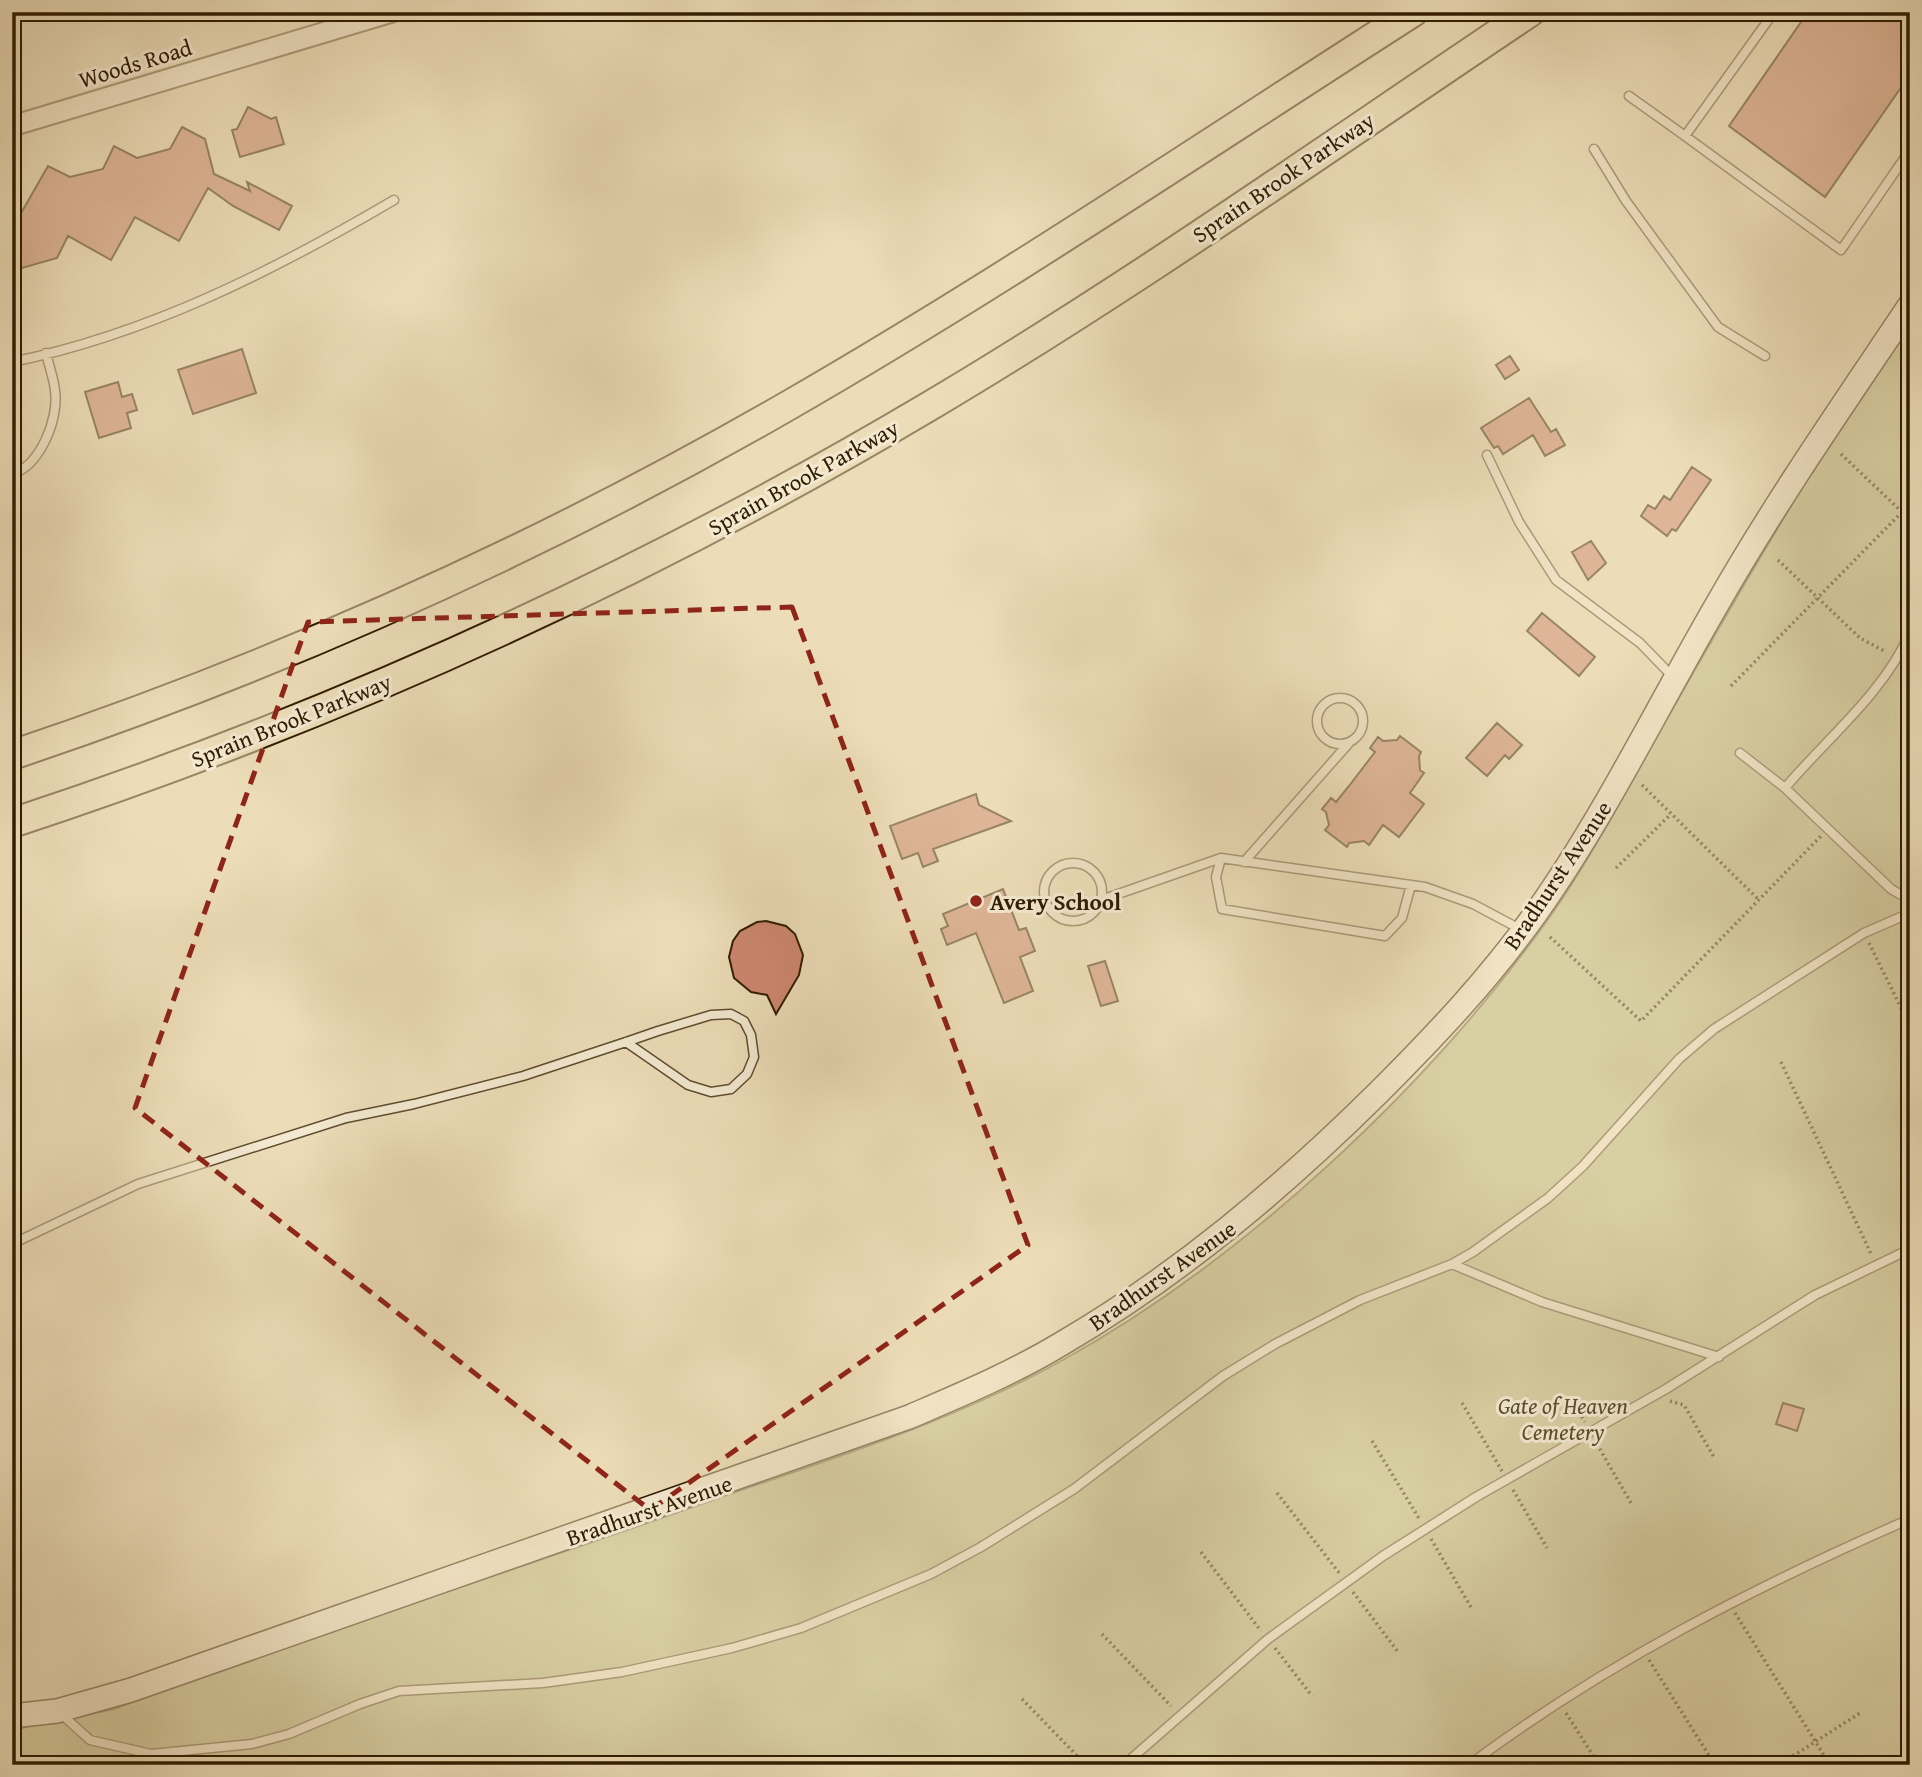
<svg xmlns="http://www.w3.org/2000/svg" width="1922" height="1777" font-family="'Gentium Book Plus',serif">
<rect width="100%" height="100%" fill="#ecddb8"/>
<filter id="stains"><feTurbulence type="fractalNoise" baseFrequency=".00286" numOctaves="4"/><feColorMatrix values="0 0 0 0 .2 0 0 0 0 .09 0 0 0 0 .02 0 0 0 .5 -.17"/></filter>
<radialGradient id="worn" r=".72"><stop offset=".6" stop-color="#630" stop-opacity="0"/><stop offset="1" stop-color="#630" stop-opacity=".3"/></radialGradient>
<!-- green -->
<path fill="#bebf8a" stroke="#776e45" stroke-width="2" d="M1910,326V1765H12V1730L114,1709C311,1636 511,1571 710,1501C829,1459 952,1422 1063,1360C1243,1260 1423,1092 1544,925C1590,861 1627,788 1666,720C1743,586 1819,451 1910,326Z"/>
<!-- building -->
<path fill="#cd876f" stroke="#301c00" stroke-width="2" d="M1808,12H1910V56L1903,62L1909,76L1825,197L1729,126Z
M248,107L271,119L276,117L284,144L240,157L232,130L237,129Z
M182,127L205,139L214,174L250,191L247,182L292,206L279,230L233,206L208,188L179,241L135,217L111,260L68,236L57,258L22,268L12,262V229L48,166L70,177L103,169L114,146L137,158L170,149Z
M242,349L256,393L193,414L178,370Z
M1510,356L1519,370L1505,379L1496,365Z
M118,382L122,397L132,394L137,410L127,413L131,428L99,438L85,392Z
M1529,398L1551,432L1556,429L1565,445L1545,456L1533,435L1503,454L1498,446L1494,448L1481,428Z
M1692,467L1711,480L1676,531L1672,529L1667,536L1641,516L1648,505L1655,509L1664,496L1670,500Z
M1591,541L1606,563L1588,580L1572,552Z
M1542,613L1595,657L1579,676L1527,631Z
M1497,723L1522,745L1509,759L1505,755L1487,776L1466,758Z
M1400,736L1421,752L1419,756L1420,770L1424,773L1410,793L1424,804L1399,837L1383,825L1369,845L1364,841L1349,843L1347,847L1325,830L1329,825L1326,812L1322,809L1331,798L1336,802L1349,786L1375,752L1370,748L1378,737L1383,741L1397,740Z
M976,794L979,805L1011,821L933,849L938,861L923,867L918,853L902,859L890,826Z
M1003,889L1019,930L1026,928L1035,951L1020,957L1033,991L1004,1003L976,933L947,945L941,929L948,926L943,914Z
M766,921L786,926L795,934L803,955L799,975L776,1014L767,995L751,992L734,978L729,957L733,941L740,931L757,922Z
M1105,961L1118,1001L1101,1006L1088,966Z
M1783,1403L1804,1409L1797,1431L1776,1424Z"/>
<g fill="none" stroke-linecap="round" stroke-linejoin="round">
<defs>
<path id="service" d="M1629,96L1685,136L1774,12
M1685,136L1841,250L1910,150
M1594,149L1626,201L1718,327L1765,356
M12,362C149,334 275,270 394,200
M1487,455L1519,522L1556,580L1640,643L1673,677
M12,474C40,466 59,419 55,391C54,379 49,366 46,353
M1317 721a23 23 0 1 1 46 0a23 23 0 1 1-46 0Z
M1740,753L1785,788L1891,889L1910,900
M1785,788C1827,738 1883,694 1910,633
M1221,858L1216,877L1222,909L1385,936L1402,918L1411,885
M1244,862L1349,743
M1044 892a29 29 0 1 1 58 0a29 29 0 1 1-58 0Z
M1101,900L1221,858L1425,887L1473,904L1520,929
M12,1244L138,1184L346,1118L414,1104L523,1076L626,1042L658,1031L711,1015L731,1014L744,1021L751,1035L754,1057L747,1074L731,1089L711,1092L688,1085L626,1042
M1452,1264L1542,1302L1719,1357
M60,1713L90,1740L151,1754L252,1744L289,1734L360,1704L399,1691L543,1683L622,1672L732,1648L801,1628L931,1574L981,1547L1074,1489L1223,1376L1275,1344L1360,1300L1452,1264L1473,1252L1548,1198L1583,1166L1679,1059L1714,1029L1864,933L1910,913
M1124,1765L1268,1639L1383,1556L1476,1497L1666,1389L1815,1295L1910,1249
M1469,1765C1604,1664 1756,1586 1910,1519"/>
<path id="tertiary" d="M12,126L392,12"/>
<path id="secondary" d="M12,1716L57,1711L131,1690L909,1417C960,1395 1013,1373 1061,1344C1179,1275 1282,1188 1379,1092C1435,1036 1490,978 1536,913C1604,817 1656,710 1715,608C1774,504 1843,405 1910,305"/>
<path id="motorway" d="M12,755C280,665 539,549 784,408C998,285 1205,145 1413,12
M12,823C332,718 638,579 928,407C1134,285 1331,145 1530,12"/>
</defs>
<!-- service casing -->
<use href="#service" stroke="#5f4c2e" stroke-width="11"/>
<!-- tertiary casing -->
<use href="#tertiary" stroke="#5f4c2e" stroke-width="23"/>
<!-- secondary casing -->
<use href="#secondary" stroke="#301c00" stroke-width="26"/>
<!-- motorway casing -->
<use href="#motorway" stroke="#301c00" stroke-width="32"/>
<!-- path -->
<path stroke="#301c00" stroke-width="3.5" stroke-dasharray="2 3.5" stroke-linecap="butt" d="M1903,372L1910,378
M1841,454L1902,512L1910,514
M1778,560L1860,638L1886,652
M1731,686L1902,512
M1642,785L1759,900
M1616,868L1671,814
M1550,937L1641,1021L1821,836
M1869,943L1910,1026
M1781,1062L1872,1256
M1570,1398L1585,1422
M1670,1401L1684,1405L1715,1459
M1462,1403L1502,1471
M1372,1441L1420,1520
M1597,1444L1631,1503
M1513,1490L1547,1548
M1277,1493L1340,1574
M1431,1539L1472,1609
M1201,1552L1261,1631
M1353,1592L1398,1652
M1735,1613L1830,1765
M1102,1634L1171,1706
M1275,1648L1312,1696
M1649,1660L1715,1765
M1022,1699L1086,1765
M1566,1713L1599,1765
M968,1765L971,1756L979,1765
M1779,1765L1860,1713"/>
<!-- service -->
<use href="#service" stroke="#f3e9d1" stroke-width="8"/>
<!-- tertiary -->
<use href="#tertiary" stroke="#f3e9d1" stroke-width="19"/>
<!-- secondary -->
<use href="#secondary" stroke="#f3e9d1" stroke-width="23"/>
<!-- motorway -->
<use href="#motorway" stroke="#ecddb8" stroke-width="28"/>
</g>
<!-- marked area -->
<path d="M0 0H1922V1777H0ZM792,607L1028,1245L650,1510L135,1108L308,622Z" fill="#ecddb8" fill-opacity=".55" fill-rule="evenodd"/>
<path fill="none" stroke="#8f2418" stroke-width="5" stroke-dasharray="14 9" stroke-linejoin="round" d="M792,607L1028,1245L650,1510L135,1108L308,622Z"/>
<!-- markers -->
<circle fill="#8f2418" stroke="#f3e9d1" stroke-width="2.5" cx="976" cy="901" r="7"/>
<g text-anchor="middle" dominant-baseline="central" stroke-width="6" stroke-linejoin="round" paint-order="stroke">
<!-- street labels -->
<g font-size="23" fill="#301c00" stroke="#f3e9d1">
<text transform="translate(135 63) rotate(-17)">Woods Road</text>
<text transform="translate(1283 177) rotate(-34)">Sprain Brook Parkway</text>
<text transform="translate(803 477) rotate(-29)">Sprain Brook Parkway</text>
<text transform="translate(291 720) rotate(-22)">Sprain Brook Parkway</text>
<text transform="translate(1557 875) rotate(-56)">Bradhurst Avenue</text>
<text transform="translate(1162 1275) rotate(-35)">Bradhurst Avenue</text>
<text transform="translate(649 1510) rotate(-19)">Bradhurst Avenue</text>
</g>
<!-- poi labels -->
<g font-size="23" font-weight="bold" fill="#301c00" stroke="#f3e9d1" text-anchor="start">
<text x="990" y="901">Avery School</text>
</g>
<!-- park labels -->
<g font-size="23" font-style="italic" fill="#5b4d29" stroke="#f3e9d1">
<text x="1563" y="1405">Gate of Heaven<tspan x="1563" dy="26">Cemetery</tspan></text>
</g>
</g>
<!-- margin -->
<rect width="1922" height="1777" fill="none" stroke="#ecddb8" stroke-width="42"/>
<rect x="14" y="14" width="1894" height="1749" fill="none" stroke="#301c00" stroke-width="3.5"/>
<rect x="21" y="21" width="1880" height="1735" fill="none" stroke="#301c00" stroke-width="2"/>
<rect width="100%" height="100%" filter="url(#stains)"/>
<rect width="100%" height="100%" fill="url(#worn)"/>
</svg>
